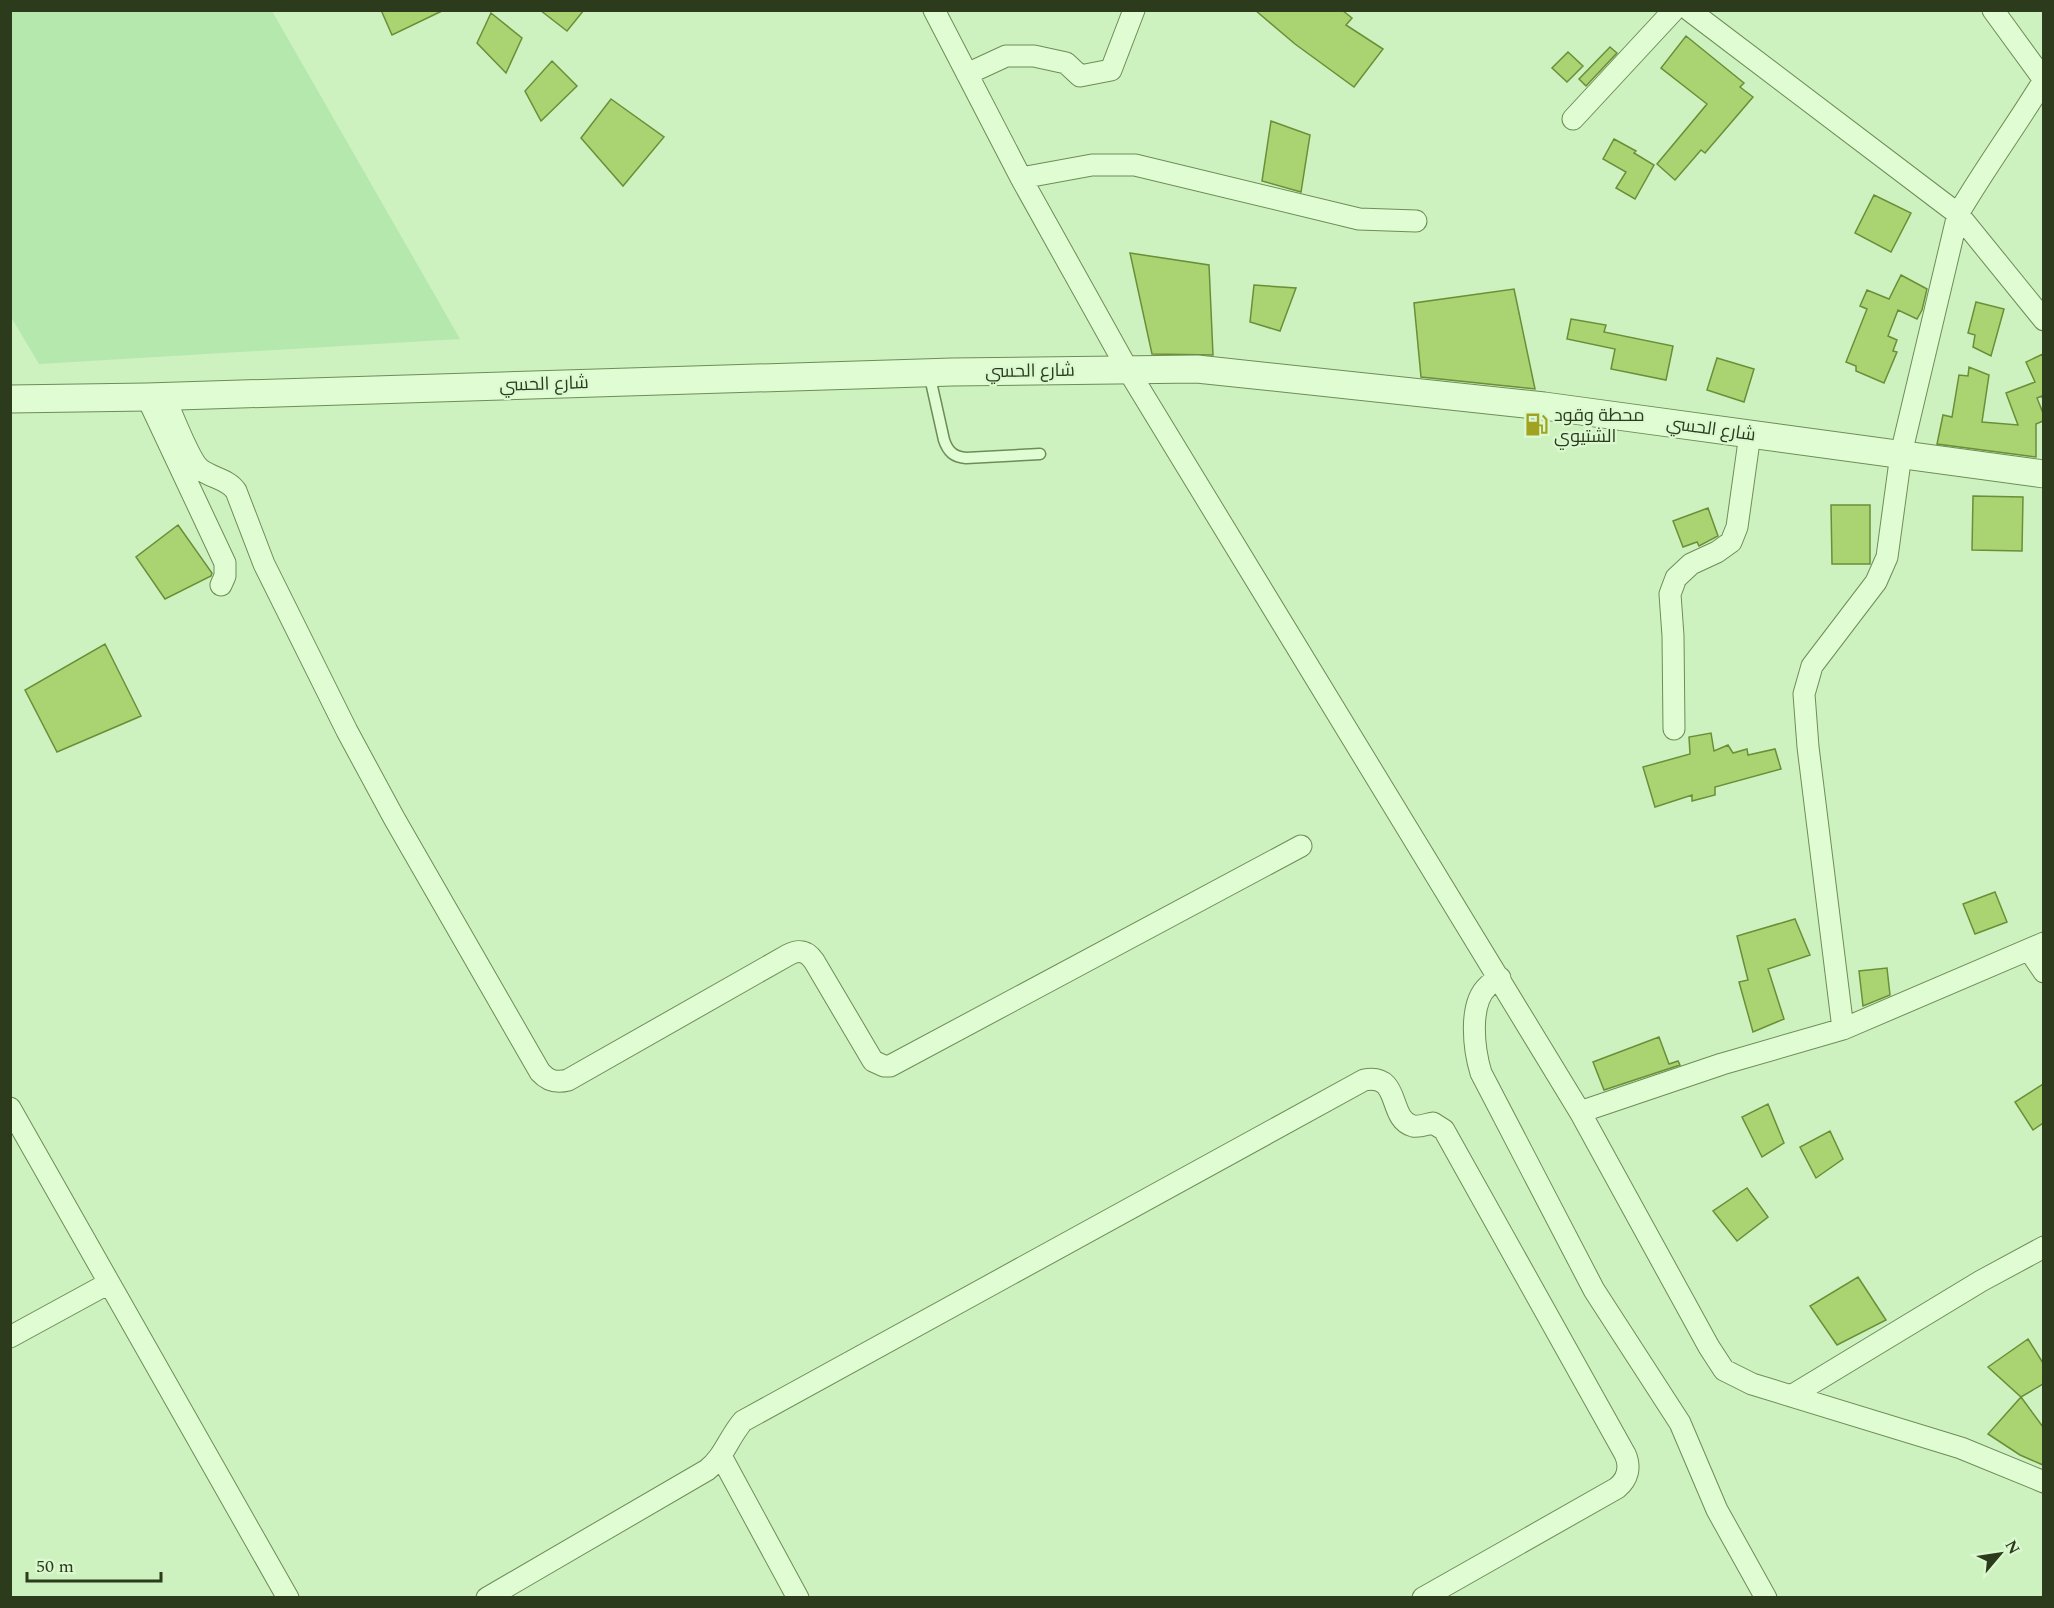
<svg xmlns="http://www.w3.org/2000/svg" width="2054" height="1608" font-family="Spectral,Cairo,serif">
<rect width="100%" height="100%" fill="#cdf2bf"/>
<!-- farmland -->
<path fill="#b4e8ac" d="M11,10L272,11L460,339L39,364L11,317Z"/>
<!-- building -->
<path fill="#a9d471" stroke="#6b8e39" stroke-width="1.5" d="M381,10H444L392,35Z
M540,10H584L567,31Z
M1255,10H1342L1352,18L1346,25L1383,49L1354,87L1295,44Z
M491,13L522,38L506,73L477,43Z
M1686,36L1744,83L1740,87L1753,97L1705,153L1701,150L1675,180L1657,164L1707,104L1661,68Z
M1610,47L1617,53L1586,86L1579,79Z
M1568,52L1583,66L1567,82L1552,68Z
M552,61L577,86L541,121L525,91Z
M611,99L664,137L623,186L581,138Z
M1271,121L1310,135L1301,192L1262,181Z
M1614,139L1636,151L1634,153L1654,165L1635,199L1616,188L1626,172L1603,159Z
M1874,195L1911,213L1891,252L1855,233Z
M1130,253L1209,265L1213,355L1152,354Z
M1901,275L1927,289L1922,310L1917,319L1898,310L1888,336L1897,340L1893,351L1897,352L1884,383L1856,371V366L1846,362L1867,309L1860,306L1867,290L1889,299Z
M1254,285L1296,288L1280,331L1250,322Z
M1514,289L1535,389L1421,377L1414,303Z
M1976,302L2004,309L1991,356L1973,347L1975,335L1968,333Z
M1571,319L1606,325L1604,332L1673,346L1666,380L1611,369L1615,349L1567,339Z
M2043,354V400L2042,396L2037,398L2043,413V421L2036,424V457L1937,444L1943,415L1952,417L1959,375L1968,376L1969,367L1989,375L1982,422L2018,425L2006,393L2035,382L2026,362Z
M1717,358L1754,369L1744,402L1707,390Z
M1973,496L2023,497L2022,551L1972,550Z
M1831,505H1870V564H1832Z
M1708,508L1718,536L1699,546L1697,542L1683,547L1673,521Z
M178,525L212,573L211,576L165,599L136,557Z
M105,644L141,716L57,752L25,690Z
M1711,733L1714,751L1728,745L1733,753L1747,749L1748,755L1775,749L1781,769L1715,787V795L1692,801V795L1655,807L1643,767L1690,754L1689,737Z
M1995,892L2007,922L1975,934L1963,904Z
M1795,919L1810,955L1768,969L1784,1019L1753,1032L1739,982L1748,980L1737,936Z
M1887,968L1890,995L1863,1006L1859,971Z
M1659,1037L1669,1064L1678,1061L1680,1065L1604,1090L1593,1062Z
M2043,1084V1123L2033,1130L2015,1102Z
M1768,1104L1784,1143L1762,1157L1742,1117Z
M1830,1131L1843,1159L1816,1178L1800,1147Z
M1747,1188L1768,1217L1737,1241L1713,1211Z
M1858,1277L1886,1320L1837,1345L1810,1306Z
M2028,1339L2043,1363V1384L2021,1397L1988,1367Z
M2021,1397L2043,1427V1465L2020,1455L1988,1434Z"/>
<g fill="none" stroke-linecap="round" stroke-linejoin="round">
<defs>
<path id="service" d="M929,373L944,440C948,452 954,457 966,458L1040,454"/>
<path id="minor" d="M934,10L1021,178L1128,370L1580,1112L1709,1347L1724,1370L1752,1384L1961,1448L2044,1482
M1689,10L1958,214L2044,320
M1993,10L2044,80
M967,74L1006,56H1034L1066,63L1080,76L1111,70L1134,10
M1573,119L1674,10
M1021,178L1092,165H1135L1359,219L1416,221
M164,396C171,411 189,460 200,469C211,478 228,479 236,491L264,564L347,731L394,818L540,1072C548,1081 556,1083 568,1080L788,955C799,949 807,951 814,961L873,1061L884,1066H890L1301,846
M147,397L225,563V576L221,585
M1674,729L1673,636L1670,594L1676,578L1691,564L1717,552L1731,542L1737,527L1750,434
M2029,950L2044,972
M1500,978C1496,981 1491,983 1488,986C1468,1004 1474,1050 1481,1073L1594,1290L1680,1423L1717,1510L1766,1598
M1843,1029L1808,747L1804,694L1812,666L1876,582L1887,557L1901,454L1958,214C1985,168 2016,126 2044,80
M10,1108L288,1598
M1580,1112L1722,1064L1843,1029L2044,943
M10,1337L109,1283
M1791,1396L1981,1281L2044,1247
M721,1456L798,1598
M487,1598L707,1470C724,1457 729,1437 743,1421L1364,1080C1402,1073 1387,1119 1413,1126C1420,1127 1427,1124 1433,1123L1444,1130L1625,1454C1631,1467 1628,1479 1617,1488L1423,1598"/>
<path id="tertiary" d="M10,399L147,397L952,372L1197,369L1544,406L2044,474"/>
</defs>
<!-- service casing -->
<use href="#service" stroke="#6e8d56" stroke-width="13"/>
<!-- minor casing -->
<use href="#minor" stroke="#6e8d56" stroke-width="23"/>
<!-- tertiary casing -->
<use href="#tertiary" stroke="#6e8d56" stroke-width="29"/>
<!-- service -->
<use href="#service" stroke="#dffcd3" stroke-width="10"/>
<!-- minor -->
<use href="#minor" stroke="#dffcd3" stroke-width="21"/>
<!-- tertiary -->
<use href="#tertiary" stroke="#dffcd3" stroke-width="27"/>
</g>
<!-- icons -->
<defs>
<symbol id="fuel-bare" viewBox="-9 -9 18 18"><path d="M-5.5-6h7V0h2V4h1.3V-2.5L3-4.5l.8-.8L6-3V5H2.5V1h-1V6h-7ZM-4.2-4.7v3.2H.2V-4.7Z" fill="#a0a220" stroke="#dbf9d0" stroke-width="2.5" paint-order="stroke"/></symbol>
</defs>
<g fill-rule="evenodd">
<use href="#fuel-bare" x="1520" y="408" width="33" height="33"/>
</g>
<g text-anchor="middle" dominant-baseline="central" stroke-width="4.5" stroke-linejoin="round" paint-order="stroke">
<!-- street labels -->
<g font-size="18" fill="#2b3b1c" stroke="#dbf9d0">
<text transform="translate(1030 371) rotate(-1)">شارع الحسي</text>
<text transform="translate(544 384) rotate(-2)">شارع الحسي</text>
<text transform="translate(1711 429) rotate(8)">شارع الحسي</text>
</g>
<!-- poi labels -->
<g font-size="18" fill="#2b3b1c" stroke="#dbf9d0" text-anchor="start">
<text x="1554" y="415">محطة وقود<tspan x="1554" dy="21">الشتيوي</tspan></text>
</g>
</g>
<!-- border -->
<rect width="2054" height="1608" fill="none" stroke="#2b3b1c" stroke-width="24"/>
<!-- north arrow -->
<g transform="translate(2000 1554) rotate(61)" stroke="#dbf9d0" stroke-width="4.5" paint-order="stroke">
<path d="M0-4.5L10 22L0 15L-10 22Z" fill="#2b3b1c"/>
<text y="-9" font-size="16" font-weight="bold" text-anchor="middle" fill="#2b3b1c">N</text>
</g>
<!-- scale -->
<path d="M27 1572v9h134v-9" fill="none" stroke="#2b3b1c" stroke-width="3"/>
<text x="36" y="1572" font-size="18" fill="#2b3b1c" stroke="#dbf9d0" stroke-width="4.5" paint-order="stroke">50 m</text>
</svg>
